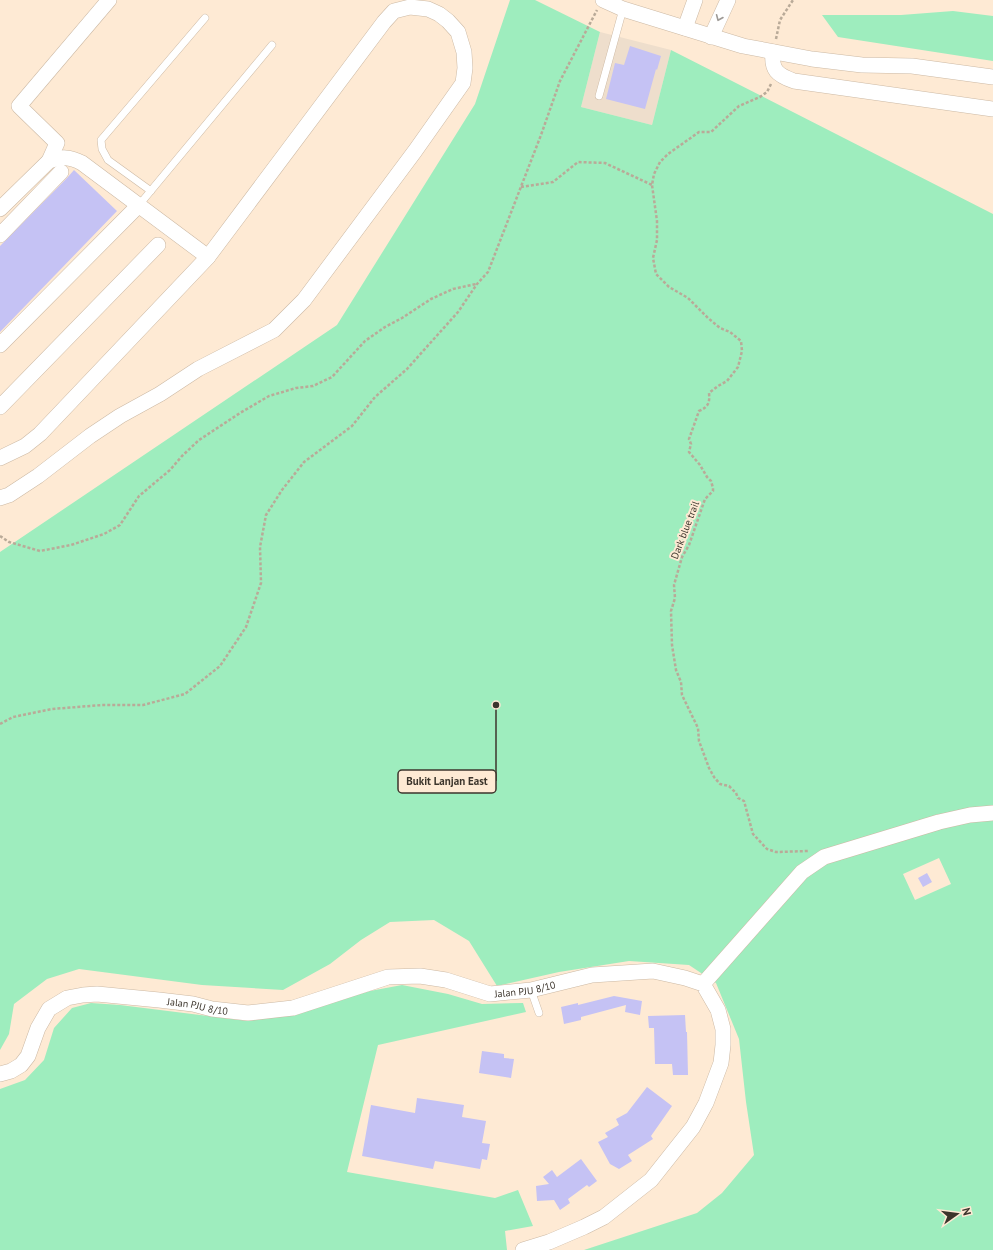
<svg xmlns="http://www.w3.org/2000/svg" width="993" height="1250" font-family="'PT Sans',sans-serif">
<rect width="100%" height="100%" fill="#feead4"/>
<!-- industrial -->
<path fill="#eedecc" d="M600,32L671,50L652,125L581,107Z"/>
<!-- green -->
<path fill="#9eedbe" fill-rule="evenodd" d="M510,0H535L600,32L581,107L652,125L671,50L993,214V1250H584L697,1213L722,1193L754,1155L746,1102L739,1039L716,983L689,965L629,961L559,972L497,986L469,941L434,920L390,922L361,940L330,964L283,990L202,985L79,969L47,979L14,1004L9,1034L0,1050V552L337,325L475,104ZM939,858L951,884L915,900L903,874Z
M953,11L993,16V61L838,37L822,15H901Z
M402,985L448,994L482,1004L523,1003L526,1012L378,1045L347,1172L495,1198L518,1190L533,1226L505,1231L507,1250H0V1089L25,1080L44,1060L54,1028L72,1008L91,1003L120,1005L248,1021L297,1013L370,991Z"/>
<!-- building -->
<path fill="#c5c2f4" d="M630,46L661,56L657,70L656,69L645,109L606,99L615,63L624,65Z
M74,170L117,211L0,332V246L67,178Z
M927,873L932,882L923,887L918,878Z
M614,996L642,1001L640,1015L625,1012L626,1005L581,1017V1020L564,1024L561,1007L578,1003V1005Z
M685,1015L686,1032H687L688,1075H673L672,1064H655L654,1028H649L648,1016Z
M482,1051L504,1054V1058L514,1059L511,1078L479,1073Z
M647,1087L672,1106L651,1136L653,1139L628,1155L632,1161L619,1169L610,1164L598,1142L608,1137L605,1133L619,1125L616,1119L627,1113Z
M417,1098L464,1105L462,1117L486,1121L482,1143L490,1144L487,1160L482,1159L480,1169L435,1161L433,1169L362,1156L371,1105L415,1113Z
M581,1159L597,1181L589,1187L587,1185L568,1199L570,1203L560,1210L554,1200L537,1201L536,1186L549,1184L543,1177L552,1170L557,1177Z"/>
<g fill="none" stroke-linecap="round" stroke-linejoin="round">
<defs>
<path id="service" d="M599,96L623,9
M151,191L108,160L102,149L101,140L205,18
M139,205L272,45
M531,990L539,1013"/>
<g id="minor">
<path d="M603,0L623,9L743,46L812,59L862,65L912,66L993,77"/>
<path d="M685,28L695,0"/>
<path d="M711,37L728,0"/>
<path d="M773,52C771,70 777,75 794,81L993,109"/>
<path d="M49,161L57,143L19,106L109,0"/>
<path d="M0,209L49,161C62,156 70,157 82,163L208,257"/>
<path d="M0,235L61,172"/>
<path d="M0,345L139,205"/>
<path d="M0,407L158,245"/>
<path d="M0,458L25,446L40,434L208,257L384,22L394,11L410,7L428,9L439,14L448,21L458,32L464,52L465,68L463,83L415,151L304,300L274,330L198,369L160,394L120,416L90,436L38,476L9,495L0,498"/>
<path d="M703,984L802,872L824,857L939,822L970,815L993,813"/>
<path id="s1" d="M0,1074L11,1071L21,1065L28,1056L38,1028L49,1009L67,998L83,995L97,994L159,1000L193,1004L212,1009L248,1013L293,1008L388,977L420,976L446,980L490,994L531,990L592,975L653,971L685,978L703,984L718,1010L723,1029V1045L721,1063L706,1103L693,1127L651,1180L604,1217L584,1227L549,1242L523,1250"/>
</g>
</defs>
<!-- service casing -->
<use href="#service" stroke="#ccb9a4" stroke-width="8"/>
<!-- minor casing -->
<use href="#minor" stroke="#ccb9a4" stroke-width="16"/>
<!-- path -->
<path stroke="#b9aa98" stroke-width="2.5" stroke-dasharray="3 2" stroke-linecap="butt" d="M776,39L780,20L793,0
M771,84L767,92L760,97L739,106L711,132H699L668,154L660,162L654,174L652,185L657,221V240L653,258L656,274L669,287L688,298L708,318L720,328L730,332L741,341L742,351L738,367L727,381L718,386L709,393C710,403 708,407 699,411L689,439L691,444L689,452L700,465L707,477L711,481L713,488V491L705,499L689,545L682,557L674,585L675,598L671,611L672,645L676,670L681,682L682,695L698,728L699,741L709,768L714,777L720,784L729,786L736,793L738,798L744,801L753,834L767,849L776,852L808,851
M521,187L553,182L578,162L605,163L652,185
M0,536L9,542L40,551L71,545L104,534L120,525L139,496L170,470L182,456L199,440L240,413L269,396L296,388L313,386L332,377L365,341L385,327L402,318L431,299L453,289L476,284
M0,724L13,717L52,709L102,705H143L185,694L220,666L246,627L261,583L260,547L266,515L282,490L304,462L352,426L375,397L407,369L458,312L477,284L488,272L541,135L560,81L597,10"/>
<!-- service -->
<use href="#service" stroke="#fff" stroke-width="7"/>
<!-- minor -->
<use href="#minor" stroke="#fff" stroke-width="15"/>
</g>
<!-- one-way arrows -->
<defs><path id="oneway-chevron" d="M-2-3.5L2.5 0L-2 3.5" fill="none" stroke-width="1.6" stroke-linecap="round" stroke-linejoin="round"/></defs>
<use stroke="#9e9a96" href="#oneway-chevron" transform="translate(719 18) rotate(113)"/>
<g text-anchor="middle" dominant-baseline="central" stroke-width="4" stroke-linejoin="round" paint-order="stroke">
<!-- street labels -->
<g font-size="10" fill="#3c352c" stroke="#feead4">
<text transform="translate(685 530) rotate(-69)">Dark blue trail</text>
<text stroke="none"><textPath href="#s1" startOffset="575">Jalan PJU 8/10</textPath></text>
<text stroke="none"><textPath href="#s1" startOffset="239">Jalan PJU 8/10</textPath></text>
</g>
</g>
<!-- callouts -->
<path fill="none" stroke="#3c352c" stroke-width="1.5" d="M496 705L496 781"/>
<circle fill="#3c352c" stroke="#feead4" stroke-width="1.5" cx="496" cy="705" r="4"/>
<rect fill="#feead4" stroke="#3c352c" stroke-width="1.5" x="398" y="770" width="98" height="23" rx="4"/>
<g font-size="11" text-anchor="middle" font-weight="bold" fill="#3c352c">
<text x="447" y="785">Bukit Lanjan East</text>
</g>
<!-- north arrow -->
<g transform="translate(957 1214) rotate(76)" stroke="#feead4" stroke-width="3" paint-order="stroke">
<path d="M0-3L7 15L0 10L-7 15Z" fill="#3c352c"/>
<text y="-6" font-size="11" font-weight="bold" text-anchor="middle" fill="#3c352c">N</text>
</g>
</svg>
